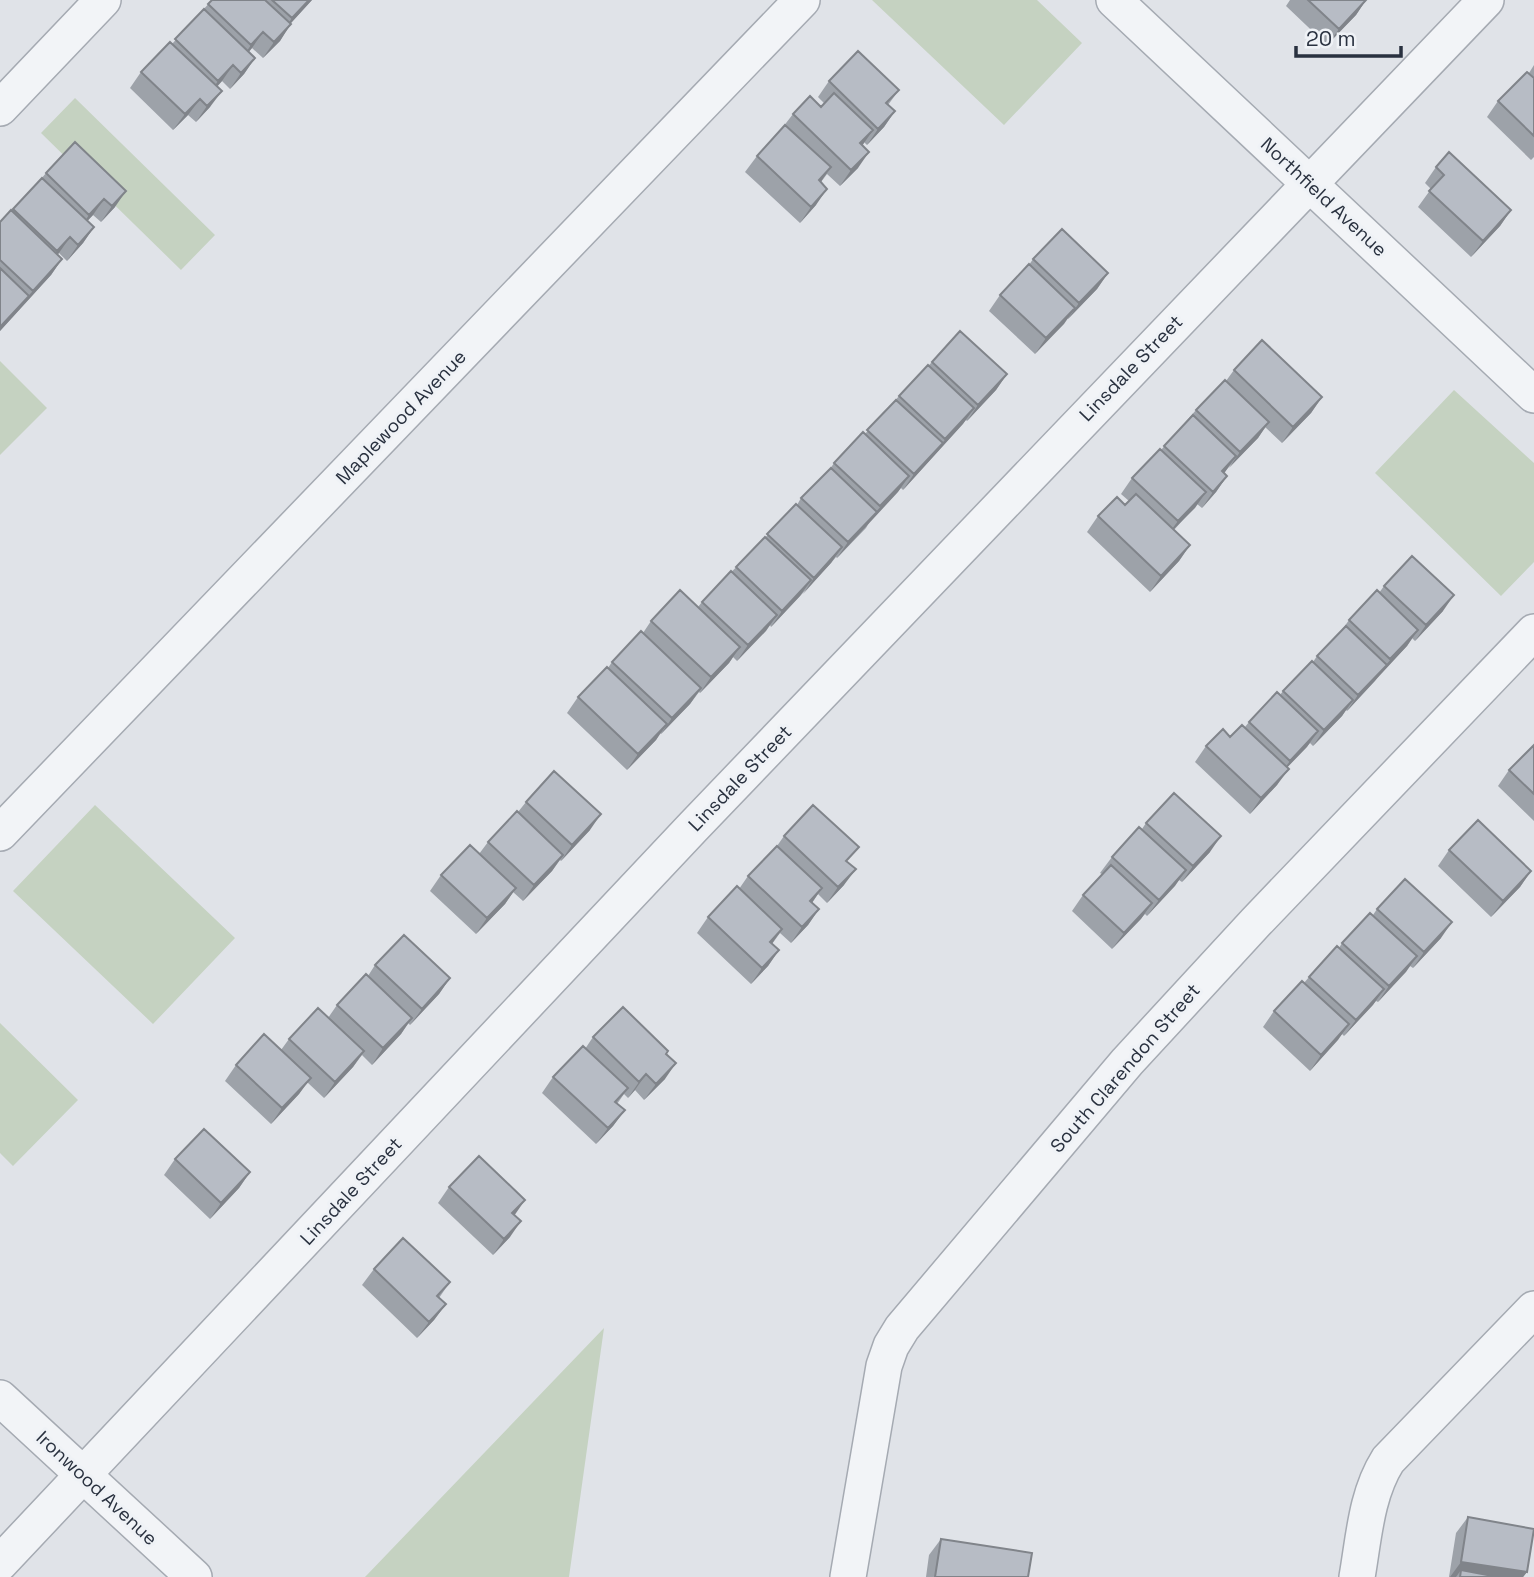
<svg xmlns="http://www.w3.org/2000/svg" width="1534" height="1577" font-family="'Space Grotesk',sans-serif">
<rect width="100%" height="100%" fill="#e0e3e8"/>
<!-- green -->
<path fill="#c5d2c1" d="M872,0H1037L1082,43L1004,125Z
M75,98L215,235L181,270L41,133Z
M0,361L47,408L0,455Z
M1454,390L1534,463V562L1501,596L1375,473Z
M95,805L235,938L153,1024L13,891Z
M0,1023L78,1100L13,1166L0,1153Z
M604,1328L569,1577H365Z"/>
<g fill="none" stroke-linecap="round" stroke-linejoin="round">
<defs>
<path id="minor" d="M1114,0L1534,395
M0,108L103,0
M0,833L802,0
M0,1398L194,1577
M0,1563L693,827L1486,0
M848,1577L884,1366L891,1346L902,1328L1127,1062L1256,922L1534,632
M1357,1577C1364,1537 1366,1495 1388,1460L1534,1309"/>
</defs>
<!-- minor casing -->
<use href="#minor" stroke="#a5aab2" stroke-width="38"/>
<!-- minor -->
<use href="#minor" stroke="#f2f4f7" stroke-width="35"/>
</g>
<!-- wall -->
<path fill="#9da2a9" d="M212,0H312L290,24L280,41L263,58L252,48L249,52L255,58L244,74L230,89L222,81L217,87L210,107L196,122L188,115L173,130L130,88L141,72L172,44Z
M1290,0H1366L1356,15L1327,45L1286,6Z
M1534,65V157L1531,160L1487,117L1498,101L1529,73Z
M829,81L899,90L888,105L895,111L884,127L867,145L864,142L862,145L858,168L840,186L827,174L821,182L816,205L800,223L745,172L757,156L783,127L793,114L821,107L824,103L818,97Z
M75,142L115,207L101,222L93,215L87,221L94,227L83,243L67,261L59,253L57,255L62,259L51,275L0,331V222L11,211L41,179L46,173Z
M1436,167L1511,210L1500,226L1471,257L1418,207L1431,189L1425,183Z
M1033,259L1108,273L1097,289L1068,319L1067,318L1035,354L989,311L1000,295L1029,265Z
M932,362L1007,374L996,390L967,421L966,420L903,490L901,488L870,521L866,528L837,558L836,557L831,563L771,627L770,625L737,661L733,657L729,663L700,693L699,692L690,704L661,734L660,733L656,740L627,770L567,713L578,697L608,668L612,662L643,633L651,621L698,607L702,602L797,505L801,498L830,469L834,463L865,434L899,396Z
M1234,370L1322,397L1311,413L1282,443L1265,427L1258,438L1228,468L1224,473L1227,476L1216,492L1202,508L1197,504L1174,530L1190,545L1179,561L1150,592L1087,532L1098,516L1125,505L1129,501L1121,494L1132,478L1161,450L1196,410L1226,381Z
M1384,586L1443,611L1415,641L1412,638L1407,646L1380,674L1375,681L1347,711L1346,710L1342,716L1313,746L1310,743L1287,767L1277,785L1250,814L1195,762L1206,746L1230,737L1245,727L1249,722L1280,695L1283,691L1313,662L1317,656L1342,630L1349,620L1379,593Z
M1534,745V821L1498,786L1509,770Z
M526,802L590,830L561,861L560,860L552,871L523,901L513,892L505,904L476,934L430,891L441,875L479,854L488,842L518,812Z
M1146,823L1210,852L1182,882L1179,880L1147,916L1145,914L1112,949L1072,911L1083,895L1102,874L1100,873L1112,857L1142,829Z
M784,836L848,863L844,885L827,903L818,894L812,903L819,909L808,925L791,943L780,933L772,944L779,950L768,966L751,984L697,933L708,917L739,889L748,876L777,846Z
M1449,850L1531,871L1520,887L1491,917L1438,866Z
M1377,909L1441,938L1413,968L1410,966L1378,1002L1376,1001L1344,1036L1342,1034L1310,1071L1263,1027L1274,1011L1304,983L1309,977L1339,948L1342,943L1373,915Z
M375,965L450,978L439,994L410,1025L408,1023L401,1034L372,1065L362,1055L353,1067L324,1098L307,1082L299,1094L271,1124L225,1081L236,1065L281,1050L289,1039L328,1018L337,1005L368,976Z
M593,1037L666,1054L665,1079L644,1100L635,1090L628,1098L624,1094L617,1104L625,1110L613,1126L596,1144L542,1093L553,1077L585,1049Z
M175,1159L250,1172L239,1188L210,1219L164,1175Z
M449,1187L514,1215L510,1237L493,1255L438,1203Z
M374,1269L450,1282L439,1298L446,1304L434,1320L417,1338L362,1285Z
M1468,1517L1527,1572L1523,1577H1449L1456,1533Z
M941,1539L1028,1577H926L929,1555Z"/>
<!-- shaded-wall -->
<path fill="#80848a" d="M309,0H312L281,34L292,18Z
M1366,0L1356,15L1327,45L1339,29Z
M291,24L280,41L263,58L274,42Z
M263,32L252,48L240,61L251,45Z
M255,58L244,74L230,89L241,73Z
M233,65L222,81L207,97L218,81Z
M222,91L210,107L196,122L207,106Z
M200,99L188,115L173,130L185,114Z
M895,111L884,127L867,145L878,129Z
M873,130L862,146L860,143Z
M869,152L858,168L840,186L851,170Z
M831,167L820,183L819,180Z
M827,189L816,205L800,223L811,207Z
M126,191L115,207L101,222L112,206Z
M104,199L93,215L78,231L89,215Z
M1511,210L1500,226L1471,257L1483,241Z
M94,227L83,243L67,261L78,245Z
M70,237L59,253L45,267L57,251Z
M62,259L51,275L0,331V327Z
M1108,273L1097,289L1068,319L1079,303Z
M1075,308L1064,324L1035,354L1046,338Z
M1007,374L996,390L967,421L978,405Z
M1322,397L1311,413L1282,443L1293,427Z
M974,408L963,424L903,490L914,474Z
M1269,422L1258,438L1229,468L1240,452Z
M1236,456L1225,472L1211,487L1222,471Z
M909,476L898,492L837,558L848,542Z
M1227,476L1216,492L1202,508L1213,492Z
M1206,492L1195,508L1166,537L1178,521Z
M1190,545L1179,561L1150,592L1161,576Z
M842,547L831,563L803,594L814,578Z
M811,580L800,596L771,627L782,611Z
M1454,595L1443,611L1415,641L1426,625Z
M777,615L766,631L737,661L748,645Z
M1418,630L1407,646L1347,711L1358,695Z
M740,647L729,663L700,693L711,677Z
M701,688L690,704L661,734L672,718Z
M1353,700L1342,716L1313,746L1324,730Z
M667,724L656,740L627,770L638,754Z
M1318,731L1307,747L1278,777L1290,761Z
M1289,769L1277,785L1250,814L1261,798Z
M601,814L590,830L561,861L572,845Z
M1221,836L1210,852L1182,882L1193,866Z
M563,855L552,871L523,901L534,885Z
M856,869L844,885L827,903L838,887Z
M1186,870L1175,886L1147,916L1159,900Z
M1531,871L1520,887L1491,917L1503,901Z
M516,888L505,904L476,934L487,918Z
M822,888L811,904L810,901Z
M1152,903L1141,919L1112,949L1124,933Z
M819,909L808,925L791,943L802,927Z
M1452,922L1441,938L1413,968L1424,952Z
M782,929L771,945L770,942Z
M779,950L768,966L751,984L762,968Z
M1417,956L1406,972L1378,1002L1389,986Z
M450,978L439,994L410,1025L422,1009Z
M1384,989L1373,1005L1344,1036L1356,1020Z
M412,1018L401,1034L372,1065L383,1048Z
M1349,1024L1338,1040L1310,1071L1321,1055Z
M364,1051L353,1067L324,1098L335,1082Z
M676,1063L665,1079L644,1100L656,1084Z
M646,1074L635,1090L628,1098L639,1082Z
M311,1078L299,1094L271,1124L282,1108Z
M625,1110L613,1126L596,1144L608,1128Z
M250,1172L239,1188L210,1219L221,1203Z
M525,1200L514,1216L512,1213Z
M521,1221L510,1237L493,1255L504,1239Z
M446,1304L434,1320L417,1338L429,1322Z
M1461,1562L1527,1572L1523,1577H1460L1461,1570L1456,1577H1450Z"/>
<!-- building -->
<path fill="#b7bcc5" stroke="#80848a" stroke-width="2" d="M212,0H265L291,24L274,42L263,32L251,45L208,4Z
M272,0H309L292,18Z
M1308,0H1366L1339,29Z
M204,9L255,58L241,73L233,65L218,81L175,39Z
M170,42L222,91L207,106L200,99L185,114L141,72Z
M858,51L899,90L886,103L895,111L878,129L829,81Z
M1527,72L1534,78V136L1498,101Z
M834,93L873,130L860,143L869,152L851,170L793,114L810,96L821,107Z
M785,125L831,167L819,180L827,189L811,207L757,156Z
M75,142L126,191L112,206L104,199L89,215L46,173Z
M1449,152L1511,210L1483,241L1429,191L1444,175L1436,167Z
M42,178L94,227L78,245L70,237L57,251L13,209Z
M11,210L62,259L33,291L0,260V222Z
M1062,229L1108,273L1079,303L1033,259Z
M1029,264L1075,308L1046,338L1000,295Z
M0,268L29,296L0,327Z
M960,331L1007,374L978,405L932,362Z
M1262,340L1322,397L1293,427L1234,370Z
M928,365L974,408L945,439L899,396Z
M1225,380L1269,422L1240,452L1196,410Z
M896,400L943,443L914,474L867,430Z
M1193,415L1236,456L1222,471L1227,476L1213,492L1164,446Z
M863,432L909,476L880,506L834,463Z
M1160,449L1206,492L1178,521L1132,478Z
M831,468L877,512L848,542L801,498Z
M1136,494L1190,545L1161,576L1098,516L1117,497L1125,505Z
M796,504L842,547L814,578L767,534Z
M765,537L811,580L782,611L736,567Z
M1412,556L1454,595L1426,625L1384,586Z
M731,571L777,615L748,645L702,602Z
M680,590L740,647L711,677L651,621Z
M1377,590L1418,630L1390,659L1349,620Z
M1346,626L1387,665L1358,695L1317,656Z
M641,631L701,688L672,718L612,662Z
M1312,661L1353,700L1324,730L1283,691Z
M607,667L667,724L638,754L578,697Z
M1277,692L1318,731L1290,761L1249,722Z
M1242,725L1289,769L1261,798L1206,746L1223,729L1230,737Z
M1534,745V794L1509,770Z
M554,771L601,814L572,845L526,802Z
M1174,793L1221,836L1193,866L1146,823Z
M813,805L859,847L846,861L856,869L838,887L784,836Z
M517,811L563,855L534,885L488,842Z
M1478,820L1531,871L1503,901L1449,850Z
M1139,827L1186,870L1159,900L1112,857Z
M470,845L516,888L487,918L441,875Z
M777,846L822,888L810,901L819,909L802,927L748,876Z
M1111,865L1152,903L1124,933L1083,895Z
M1405,879L1452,922L1424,952L1377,909Z
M737,886L782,929L770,942L779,950L762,968L708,917Z
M1370,913L1417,956L1389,986L1342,943Z
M404,935L450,978L422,1009L375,965Z
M1337,946L1384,989L1356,1020L1309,977Z
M366,974L412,1018L383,1048L337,1005Z
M1302,981L1349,1024L1321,1055L1274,1011Z
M623,1007L668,1051L666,1054L676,1063L656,1084L646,1074L639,1082L593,1037Z
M318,1008L364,1051L335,1082L289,1039Z
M264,1034L311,1078L282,1108L236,1065Z
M583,1046L628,1088L615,1102L625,1110L608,1128L553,1077Z
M204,1129L250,1172L221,1203L175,1159Z
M479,1156L525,1200L512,1213L521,1221L504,1239L449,1187Z
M403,1238L450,1282L437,1296L446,1304L429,1322L374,1269Z
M1468,1517L1534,1529L1527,1572L1461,1562Z
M941,1539L1032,1553L1028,1577H935Z
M1461,1570L1498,1577H1460Z"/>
<g text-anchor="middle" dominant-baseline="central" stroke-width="6" stroke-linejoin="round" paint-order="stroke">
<!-- street labels -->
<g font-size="19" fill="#29313f" stroke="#eff2f6">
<text transform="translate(1324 197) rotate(43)">Northfield Avenue</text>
<text transform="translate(1131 368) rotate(-46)">Linsdale Street</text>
<text transform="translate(401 417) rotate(-46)">Maplewood Avenue</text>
<text transform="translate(740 778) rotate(-46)">Linsdale Street</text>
<text transform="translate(1125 1068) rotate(-49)">South Clarendon Street</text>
<text transform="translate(351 1191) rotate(-47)">Linsdale Street</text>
<text transform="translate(97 1488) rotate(43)">Ironwood Avenue</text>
</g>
</g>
<!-- scale -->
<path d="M1296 46v10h105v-10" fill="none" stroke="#29313f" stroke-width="3.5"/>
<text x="1306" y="46" font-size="21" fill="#29313f" stroke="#eff2f6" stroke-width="5" paint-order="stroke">20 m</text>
</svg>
